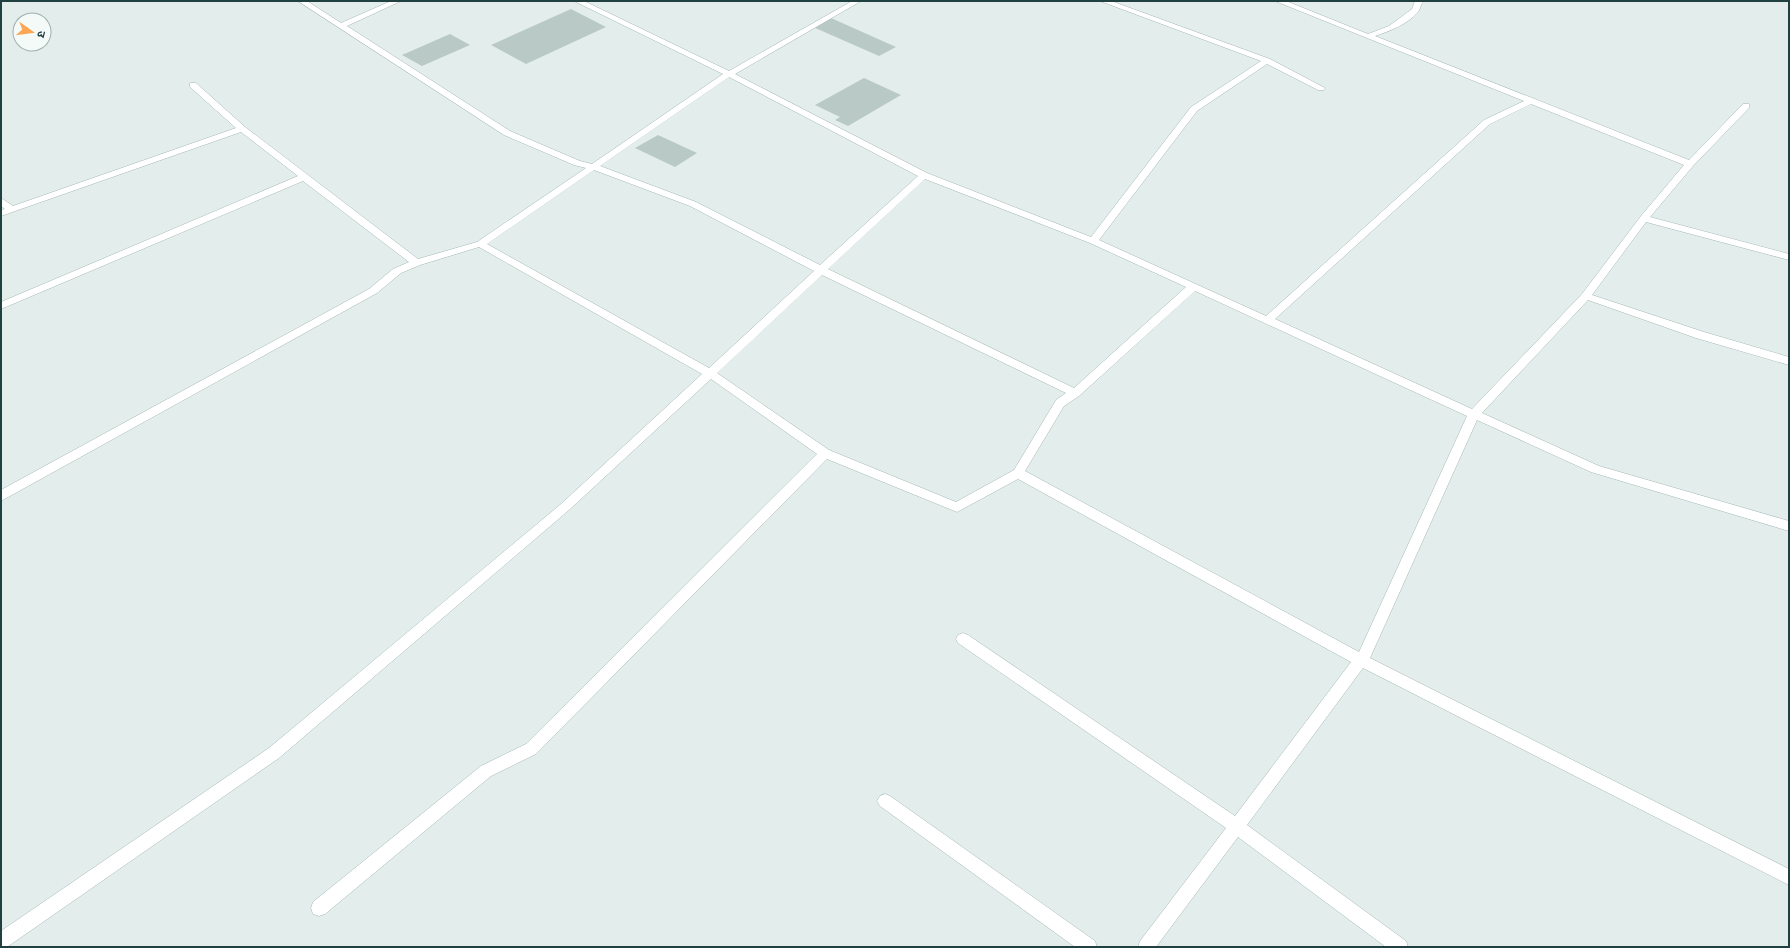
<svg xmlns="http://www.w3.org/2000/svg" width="1790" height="948" font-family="Figtree,'Noto Sans Devanagari',sans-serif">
<rect width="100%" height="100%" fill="#e3eeec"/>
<!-- building -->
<path fill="#b8c9c6" d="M571,9L606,27L526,64L491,45Z
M831,18L896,47L879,56L813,27Z
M450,34L470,45L422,66L402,55Z
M864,78L901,95L848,126L835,120L840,117L815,105Z
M658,135L697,153L675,167L635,148Z"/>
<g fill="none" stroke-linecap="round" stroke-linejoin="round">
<defs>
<path id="minor" d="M298,1H307L341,23L391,1H401L347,26L510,131L580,161L592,164L723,74L574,1H584L729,71L852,1H861L735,74L927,173L1091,237L1191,107L1261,61L1100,1H1111L1270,59L1325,88L1324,90H1318L1267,64L1197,111L1099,240L1266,316L1484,120L1524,101L1275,1H1286L1368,34L1389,26L1412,9L1415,1H1424C1420,4 1421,8 1418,12C1408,24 1390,31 1375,36L1689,160L1743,104H1749V108L1693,166L1650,217L1789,254V260L1646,222L1592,295L1704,332L1789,357V365L1696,338L1588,300L1482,413L1599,466L1789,521V531L1591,472L1477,420L1370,658L1789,869V885L1363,668L1247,825L1406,941L1408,947H1386L1238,837L1156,947H1138L1140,941L1226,828L958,643L956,639L958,635L963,633L968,635L1235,816L1351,662L1018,479L957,512L827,459L536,754L491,776L325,914L319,916L313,914L311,908L313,902L481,766L526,744L817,454L711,379L569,510L279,758L7,947H1V931L269,748L561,504L702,374L479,247L420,265L401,273L377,293L1,501V490L369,289L393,269L409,262L303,181L1,309V302L298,176L241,132L1,216V210L5,209L1,206V198L13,206L236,128L190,87V83H196L245,127L418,259L477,242L586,168L574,165L504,135ZM729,77L918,176L820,265L696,202L600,166ZM1531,104L1684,165L1641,216L1582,294L1472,409L1275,319L1490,124ZM594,170L690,206L814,271L709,368L487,244ZM925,179L1090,243L1186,287L1074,388L828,269ZM822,275L1066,393L1056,400L1014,470L956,502L829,450L717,373ZM1195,291L1467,416L1359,652L1025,471L1064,406L1079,396Z
M885,794L890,796L1095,941L1097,947H1075L880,806L877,801L880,796Z"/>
</defs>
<!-- minor casing -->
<use href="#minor" stroke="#a5b7b5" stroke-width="1"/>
<!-- minor -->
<use href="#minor" fill="#fff" fill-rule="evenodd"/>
</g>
<!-- border -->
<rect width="1790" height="948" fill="none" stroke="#214140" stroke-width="4"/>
<!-- north arrow -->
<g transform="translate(32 32) rotate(104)"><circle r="19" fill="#f4faf8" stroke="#a0b0ae"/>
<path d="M0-3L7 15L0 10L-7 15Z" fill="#fca653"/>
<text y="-6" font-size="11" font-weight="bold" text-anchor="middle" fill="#214140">उ</text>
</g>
</svg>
